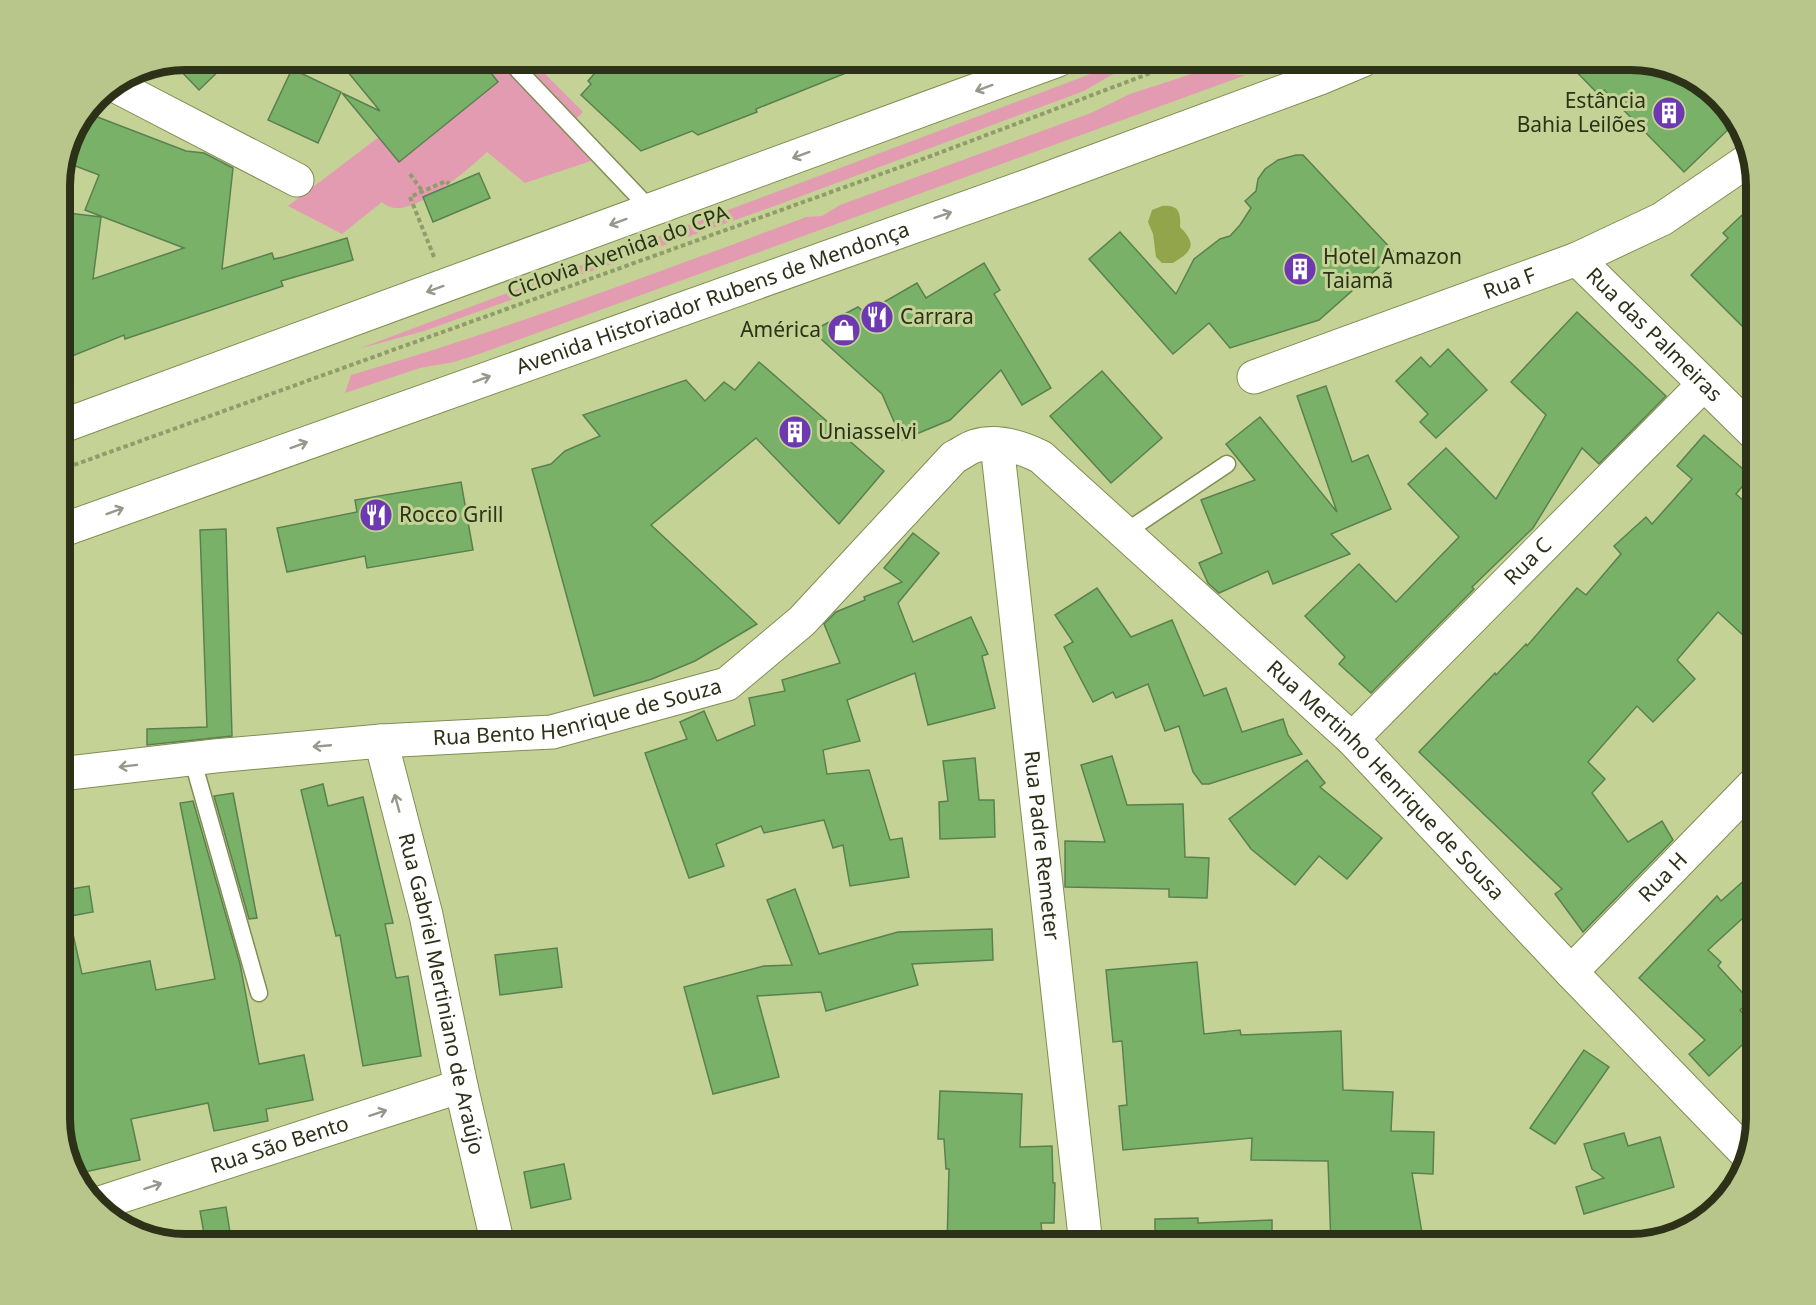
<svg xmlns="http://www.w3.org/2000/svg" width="1816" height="1305" font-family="'Noto Sans',sans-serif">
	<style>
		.green { fill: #e39bb2 }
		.water { fill: #93a54a }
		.building { fill: #78b167; stroke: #5b8050; stroke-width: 1.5 }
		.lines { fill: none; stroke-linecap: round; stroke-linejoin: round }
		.lane-casing { stroke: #818d52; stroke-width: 19 }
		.street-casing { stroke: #818d52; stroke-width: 35 }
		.primary-casing { stroke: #818d52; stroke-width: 35 }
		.path { stroke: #909c6a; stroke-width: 4; stroke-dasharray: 4.5 3; stroke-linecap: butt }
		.lane { stroke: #fff; stroke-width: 16 }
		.street { stroke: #fff; stroke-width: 33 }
		.primary { stroke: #fff; stroke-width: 33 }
		.oneway { stroke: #96988c }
		.labels { text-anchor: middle; stroke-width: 6; stroke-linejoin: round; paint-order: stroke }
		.poi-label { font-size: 21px; fill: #2c3118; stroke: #c4d395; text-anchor: start }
		.street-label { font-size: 21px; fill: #2c3118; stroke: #c4d395 }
		.rim { fill: none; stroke: #2c3118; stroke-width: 8 }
	</style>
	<rect width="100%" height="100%" fill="#c4d395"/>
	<g class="green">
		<path d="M480 60H507L518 70 534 63 583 112 564 131 591 161 525 183 487 152C469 169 415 216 390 207 387 206 384 204 382 202L342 234 288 206Z"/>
		<path d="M1128 60H1167C1156 65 1145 63 1133 66 1116 71 1100 82 1084 91L780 204 424 331 358 349Z"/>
		<path d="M1222 64 1237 75H1246L482 353 454 362 420 368 345 393 351 375C505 330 656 273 806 217L822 216 840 205 1091 113 1130 94Z"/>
	</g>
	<path class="water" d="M1162 206C1179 204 1181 213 1180 227 1197 244 1193 251 1173 263H1162L1156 257 1153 234 1148 222 1152 210Z"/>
	<g class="building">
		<path d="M187 60H230L199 90 173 63Z"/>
		<path d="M338 60H481L498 82 399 162 342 93 380 111Z"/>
		<path d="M606 60H875L876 61 756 109 757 112 698 135 692 131 641 151 581 95 591 84 588 81Z"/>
		<path d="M1565 60H1629L1706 86 1736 122 1684 172 1604 90 1599 95Z"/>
		<path d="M292 69 341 92 318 143 268 120Z"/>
		<path d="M87 113 186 151 204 153 233 168 222 269 272 253 274 259 283 257 347 238 353 260 281 281 283 286 125 339 124 335 60 361V212L101 217 93 279 184 248 85 210 99 175 65 162 73 130Z"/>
		<path d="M1296 155H1303L1395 253 1319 320 1230 348 1209 323 1173 354 1089 259 1120 232 1176 294 1194 259 1220 239 1230 236 1240 225 1251 208 1245 201 1256 191 1258 179 1265 169 1278 160Z"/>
		<path d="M479 173 490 198 433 222 423 197Z"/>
		<path d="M1756 202V340L1691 275 1728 238 1723 233Z"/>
		<path d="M984 263 1000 290 994 294 1051 388 1022 405 1001 370 950 420 902 440 882 394 812 331 858 307 865 313 917 283 926 298Z"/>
		<path d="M1577 312 1666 396 1599 464 1582 448 1533 528 1472 587 1474 589 1371 693 1339 664 1345 657 1305 616 1359 564 1396 602 1459 537 1408 484 1446 448 1496 499 1546 415 1511 382Z"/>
		<path d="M1448 349 1487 390 1436 438 1420 422 1428 414 1396 381 1421 357 1430 367Z"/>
		<path d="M759 362 884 471 839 524 756 438 651 525 757 624 695 661 652 679 594 696 532 469 551 464 565 451 600 436 583 415 686 380 705 401 724 382 735 390Z"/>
		<path d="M1102 371 1162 438 1111 483 1050 416Z"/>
		<path d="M1326 386 1352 462 1368 455 1391 509 1331 534 1350 554 1273 584 1268 571 1219 593 1208 583 1199 563 1222 553 1201 500 1255 480 1226 444 1260 417 1337 512 1297 396Z"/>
		<path d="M1704 435 1751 476 1736 494 1756 512V647L1718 612 1677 660 1695 679 1653 722 1637 706 1588 762 1605 779 1592 793 1628 842 1662 821 1673 840 1583 932 1555 894 1562 889 1419 752 1495 673 1496 675 1526 644 1527 646 1577 588 1586 595 1621 554 1614 546 1646 517 1652 524 1692 479 1677 466Z"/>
		<path d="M461 482 473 550 367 568 365 556 287 572 277 528 357 512 355 500Z"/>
		<path d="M226 529 232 736 147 745V729L207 727 200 530Z"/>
		<path d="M913 533 939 553 898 603 913 642 971 617 988 654 982 656 995 708 928 725 915 673 847 700 860 741 823 750 827 774 869 770 890 840 902 838 909 877 850 886 843 845 833 848 824 820 764 833 761 826 716 844 724 866 689 878 645 753 687 739 680 722 704 711 717 741 755 725 749 698 785 691 782 680 840 663 824 624 836 612 865 600 864 597 902 582 884 568Z"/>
		<path d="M1097 588 1131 637 1172 620 1204 696 1226 688 1242 732 1283 719 1288 735 1302 754 1209 784H1202L1193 772 1179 726 1165 731 1148 684 1116 698 1113 692 1093 702 1064 647 1073 642 1055 615Z"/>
		<path d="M1112 756 1127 805 1183 804 1185 857 1209 858 1207 898 1169 897V889L1065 887V841L1105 842 1081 765Z"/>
		<path d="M975 758 979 800H994L995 837 940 839 939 802 948 801 943 761Z"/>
		<path d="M1307 760 1325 783 1320 787 1382 838 1347 879 1319 856 1295 885 1251 849 1229 819Z"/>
		<path d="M323 784 328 806 363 797 393 923 385 924 396 978 408 976 421 1056 363 1066 340 935 336 936 301 790Z"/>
		<path d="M233 793 257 918 249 919 214 796Z"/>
		<path d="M193 801 240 964 259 1064 304 1055 313 1100 266 1109 268 1121 214 1131 208 1103 131 1119 140 1160 75 1174 60 1126V922L70 921 82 974 150 961 156 990 215 979 180 803Z"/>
		<path d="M1756 870V931L1743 918 1708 950 1721 962 1718 966 1750 1001 1740 1010 1756 1027V1032L1709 1076 1689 1054 1705 1040 1639 978 1717 896 1721 901Z"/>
		<path d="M89 886 93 912 60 918V891Z"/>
		<path d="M795 889 819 954 898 932 992 929 993 960 912 964 918 985 826 1011 821 992 757 996 779 1077 713 1094 684 987 764 966 792 965 767 900Z"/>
		<path d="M557 948 562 987 500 995 495 955Z"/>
		<path d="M1197 962 1204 1034 1240 1030 1241 1035 1341 1031 1343 1090 1393 1092 1391 1131 1434 1132 1433 1174 1412 1173 1424 1245H1331L1328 1161 1251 1160 1252 1138 1123 1150 1119 1106 1127 1105 1122 1041 1113 1042 1106 970Z"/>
		<path d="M1584 1050 1609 1067 1555 1144 1530 1128Z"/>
		<path d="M940 1091 1022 1094 1020 1147 1052 1146 1053 1183H1055L1054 1223H1041L1043 1245H947L949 1169H946L944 1139H938Z"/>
		<path d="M1624 1133 1628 1146 1660 1137 1674 1187 1584 1214 1576 1187 1604 1178 1592 1169 1584 1144Z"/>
		<path d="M564 1164 571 1199 531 1208 524 1172Z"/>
		<path d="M226 1207 232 1245H206L200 1211Z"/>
		<path d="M1198 1218V1223L1272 1220V1245H1155V1219Z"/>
	</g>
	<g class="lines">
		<defs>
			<g id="lane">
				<path d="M517 60 518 70 651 210"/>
				<path d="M1124 533 1227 464"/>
				<path d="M192 758 259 993"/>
			</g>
			<g id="street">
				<path d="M114 85 297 180"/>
				<path id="s1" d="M1577 259 1756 435"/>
				<path id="s2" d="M1254 377 1577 259 1662 219 1750 159"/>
				<path id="s3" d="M997 444 1086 1245"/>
				<path id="s4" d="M1352 739 1704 384"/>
				<path id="s5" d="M381 741 426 915 461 1086 498 1245"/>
				<path id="s6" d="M60 774 215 756 381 741 552 732 727 684 802 621 954 457C961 454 968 448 975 446 998 439 1021 447 1041 457L1352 739 1571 972 1745 1152"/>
				<path id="s7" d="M1571 972 1756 782"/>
				<path id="s8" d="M97 1204 461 1086"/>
			</g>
			<g id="primary">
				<path d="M60 427 1058 60"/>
				<path id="s9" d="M60 531 1030 185 1320 78 1363 60"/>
			</g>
		</defs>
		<use href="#lane" class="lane-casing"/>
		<use href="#street" class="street-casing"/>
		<use href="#primary" class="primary-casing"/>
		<g class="path">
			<path d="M410 174 423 192"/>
			<path d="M434 257 410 197 446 181 449 184"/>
			<path d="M60 470 931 156 1185 60"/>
		</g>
		<use href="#lane" class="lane"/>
		<use href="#street" class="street"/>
		<use href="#primary" class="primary"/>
	</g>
	<defs><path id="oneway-shaft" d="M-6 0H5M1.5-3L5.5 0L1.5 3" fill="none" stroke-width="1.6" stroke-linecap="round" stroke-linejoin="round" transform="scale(1.5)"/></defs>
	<g class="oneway">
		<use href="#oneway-shaft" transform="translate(984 88) rotate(160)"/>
		<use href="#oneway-shaft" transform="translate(801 155) rotate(160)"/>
		<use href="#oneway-shaft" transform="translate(943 215) rotate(-19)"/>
		<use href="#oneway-shaft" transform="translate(618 222) rotate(160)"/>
		<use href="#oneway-shaft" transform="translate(435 289) rotate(160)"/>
		<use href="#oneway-shaft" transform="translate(482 379) rotate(-20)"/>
		<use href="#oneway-shaft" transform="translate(299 445) rotate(-20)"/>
		<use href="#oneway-shaft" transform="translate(115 511) rotate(-20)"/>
		<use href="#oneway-shaft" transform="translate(322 746) rotate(175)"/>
		<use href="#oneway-shaft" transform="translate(128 766) rotate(173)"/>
		<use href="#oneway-shaft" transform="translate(397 803) rotate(-105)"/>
		<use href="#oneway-shaft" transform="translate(378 1113) rotate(-18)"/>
		<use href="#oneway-shaft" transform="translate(153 1186) rotate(-18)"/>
	</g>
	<defs>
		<symbol id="building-disc" viewBox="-11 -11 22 22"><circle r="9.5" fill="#6c39b0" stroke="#c4d395"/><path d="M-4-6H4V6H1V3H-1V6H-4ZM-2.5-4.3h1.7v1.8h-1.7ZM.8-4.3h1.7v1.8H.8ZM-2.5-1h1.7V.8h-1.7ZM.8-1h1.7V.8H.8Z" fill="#fff"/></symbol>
		<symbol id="restaurant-disc" viewBox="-11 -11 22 22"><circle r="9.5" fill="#6c39b0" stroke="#c4d395"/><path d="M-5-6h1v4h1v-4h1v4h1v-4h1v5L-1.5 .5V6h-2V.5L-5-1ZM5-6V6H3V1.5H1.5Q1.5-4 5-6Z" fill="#fff"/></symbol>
		<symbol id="shop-disc" viewBox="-11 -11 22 22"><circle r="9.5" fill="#6c39b0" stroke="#c4d395"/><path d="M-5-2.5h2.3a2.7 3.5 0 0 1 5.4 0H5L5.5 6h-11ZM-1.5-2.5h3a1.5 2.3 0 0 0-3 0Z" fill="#fff"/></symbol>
	</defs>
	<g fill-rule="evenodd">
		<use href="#building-disc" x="1650" y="94" width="38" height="38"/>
		<use href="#building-disc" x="1281" y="250" width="38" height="38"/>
		<use href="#restaurant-disc" x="858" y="298" width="38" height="38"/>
		<use href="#shop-disc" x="825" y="311" width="38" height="38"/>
		<use href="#building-disc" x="776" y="413" width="38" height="38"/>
		<use href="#restaurant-disc" x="357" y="496" width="38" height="38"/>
	</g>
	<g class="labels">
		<g class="poi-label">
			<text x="1646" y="108" text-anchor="end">Estância<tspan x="1646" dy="24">Bahia Leilões</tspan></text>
			<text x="1323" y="264">Hotel Amazon<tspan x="1323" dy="24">Taiamã</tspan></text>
			<text x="900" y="324">Carrara</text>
			<text x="821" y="337" text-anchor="end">América</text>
			<text x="818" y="439">Uniasselvi</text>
			<text x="399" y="522">Rocco Grill</text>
		</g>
		<g class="street-label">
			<text transform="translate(618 252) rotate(-20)" y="7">Ciclovia Avenida do CPA</text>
			<text dy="7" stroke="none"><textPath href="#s2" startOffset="272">Rua F</textPath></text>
			<text dy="7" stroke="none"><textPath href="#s9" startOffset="693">Avenida Historiador Rubens de Mendonça</textPath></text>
			<text dy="7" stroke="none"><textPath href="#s1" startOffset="108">Rua das Palmeiras</textPath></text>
			<text dy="7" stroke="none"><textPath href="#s4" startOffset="250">Rua C</textPath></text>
			<text dy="7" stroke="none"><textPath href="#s6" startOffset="522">Rua Bento Henrique de Souza</textPath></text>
			<text dy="7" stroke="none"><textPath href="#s6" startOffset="1562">Rua Mertinho Henrique de Sousa</textPath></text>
			<text dy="7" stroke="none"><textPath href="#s3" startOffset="404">Rua Padre Remeter</textPath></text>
			<text dy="7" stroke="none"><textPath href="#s7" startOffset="132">Rua H</textPath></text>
			<text dy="7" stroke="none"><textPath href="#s5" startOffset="260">Rua Gabriel Mertiniano de Araújo</textPath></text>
			<text dy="7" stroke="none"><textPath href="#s8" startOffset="192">Rua São Bento</textPath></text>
		</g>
	</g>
	<path d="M0 0H1816V1305H0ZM186 70H1630A116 116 0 0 1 1746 186V1118A116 116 0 0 1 1630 1234H186A116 116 0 0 1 70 1118V186A116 116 0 0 1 186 70Z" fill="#b8c68b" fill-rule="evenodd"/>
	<path class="rim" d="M186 70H1630A116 116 0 0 1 1746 186V1118A116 116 0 0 1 1630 1234H186A116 116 0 0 1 70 1118V186A116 116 0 0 1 186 70Z"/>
</svg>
